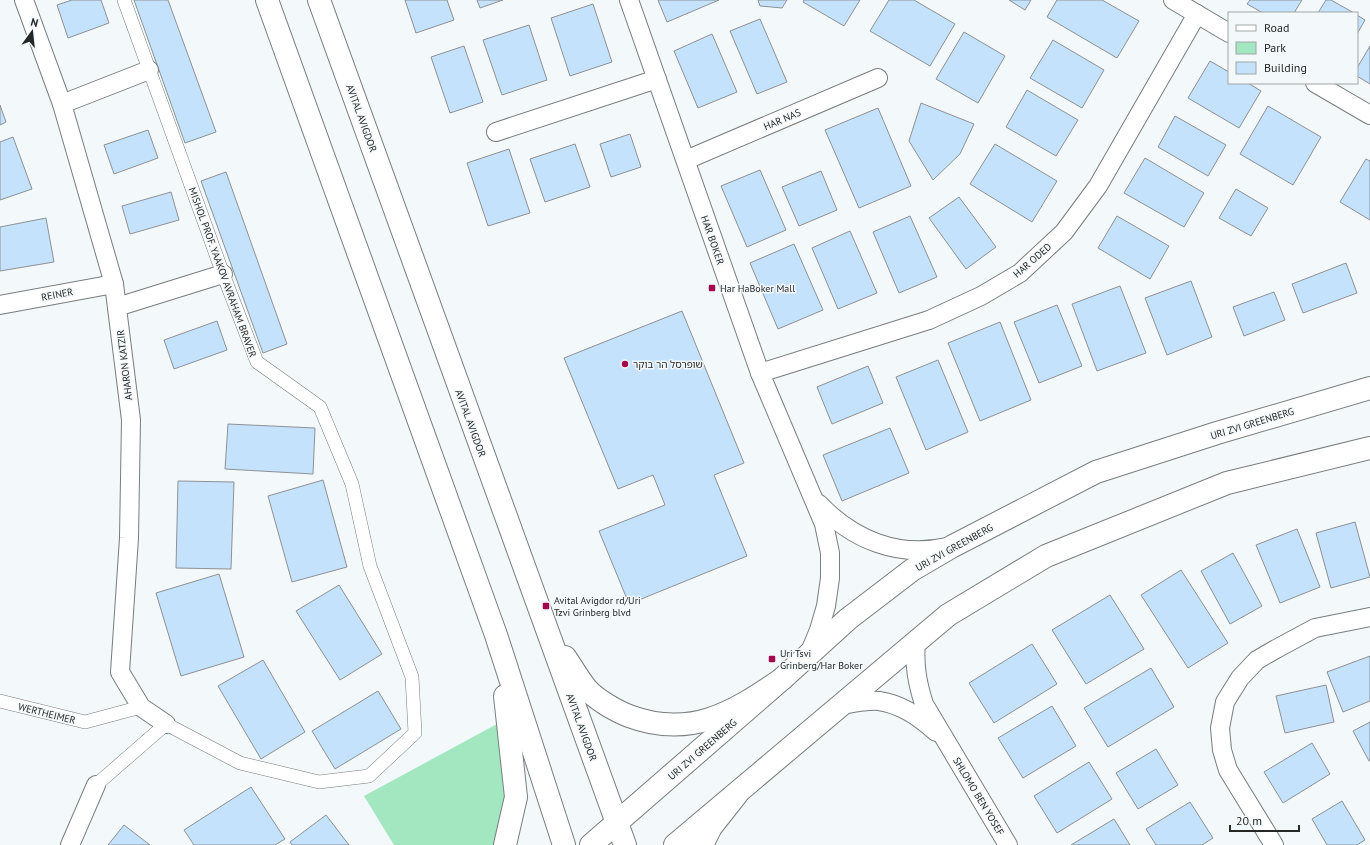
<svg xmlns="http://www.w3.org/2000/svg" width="1370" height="845" font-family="'PT Sans','Noto Sans Hebrew',sans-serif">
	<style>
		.green { fill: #a2e7c0 }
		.building { fill: #c5e2fd; stroke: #8d9194 }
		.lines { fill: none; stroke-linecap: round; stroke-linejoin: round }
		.pedestrian-casing { stroke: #787d7f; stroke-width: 14 }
		.minor-casing { stroke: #787d7f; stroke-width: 20 }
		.secondary-casing { stroke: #787d7f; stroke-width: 24 }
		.primary-casing { stroke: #787d7f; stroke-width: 24 }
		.pedestrian { stroke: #fff; stroke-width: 13 }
		.minor { stroke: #fff; stroke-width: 18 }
		.secondary { stroke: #fff; stroke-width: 22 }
		.primary { stroke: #fff; stroke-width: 22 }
		.poi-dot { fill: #a10a4d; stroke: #f3f8fa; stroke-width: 1.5 }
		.labels { text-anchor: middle; stroke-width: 3; stroke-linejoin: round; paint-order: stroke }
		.street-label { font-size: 10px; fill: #262828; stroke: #f3f8fa }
		.poi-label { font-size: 10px; fill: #262828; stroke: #f3f8fa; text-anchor: start }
	</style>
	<rect width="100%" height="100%" fill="#f3f8fa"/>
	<path class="green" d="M508 718 505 845H394L364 796Z"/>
	<g class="building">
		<path d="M72 0H101L109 23 68 38 57 5Z"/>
		<path d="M134 0H168L216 132 185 143Z"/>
		<path d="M405 0H447L454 20 416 33Z"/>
		<path d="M477 0H503L480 8Z"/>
		<path d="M658 0H719L667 22Z"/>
		<path d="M758 0H787L782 8 760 6Z"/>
		<path d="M804 0H860L844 26 803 2Z"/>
		<path d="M889 0H914L955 24 930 66 870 31Z"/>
		<path d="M1009 0H1031L1025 10Z"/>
		<path d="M1057 0H1102L1139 21 1117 58 1047 17Z"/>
		<path d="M1250 0H1302L1294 13H1263L1247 4Z"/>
		<path d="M1326 0H1331L1354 13H1318Z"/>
		<path d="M593 4 612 62 570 76 551 18Z"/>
		<path d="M1357 15 1365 20 1357 34Z"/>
		<path d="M760 19 787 82 757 94 730 31Z"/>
		<path d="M529 25 547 80 502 95 483 40Z"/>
		<path d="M964 32 1005 56 978 103 936 79Z"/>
		<path d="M712 34 737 92 698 108 674 51Z"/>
		<path d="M1053 40 1104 70 1082 108 1030 78Z"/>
		<path d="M464 46 483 102 450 113 431 57Z"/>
		<path d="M1370 46V84L1357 76V68Z"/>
		<path d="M1210 61 1229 72V83H1248L1261 91 1239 128 1188 98Z"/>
		<path d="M1027 90 1078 120 1056 156 1006 127Z"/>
		<path d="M921 103 974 124 960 154 933 180 909 141Z"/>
		<path d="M0 105 6 122 0 125Z"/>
		<path d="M1268 106 1321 137 1293 185 1240 154Z"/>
		<path d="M878 108 911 186 859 208 825 130Z"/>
		<path d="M1175 116 1226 145 1208 176 1158 147Z"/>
		<path d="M148 130 158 158 114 174 104 145Z"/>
		<path d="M630 134 641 167 611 177 600 144Z"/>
		<path d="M13 137 32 189 0 200V142Z"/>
		<path d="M575 144 590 187 545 202 530 159Z"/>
		<path d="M995 144 1057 181 1032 222 970 184Z"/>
		<path d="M509 149 530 213 488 226 467 163Z"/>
		<path d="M1145 158 1204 193 1184 227 1124 193Z"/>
		<path d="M1366 159 1370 161V220L1340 202Z"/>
		<path d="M760 170 786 230 747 247 721 186Z"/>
		<path d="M821 171 837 210 799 226 782 187Z"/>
		<path d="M226 172 287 344 263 353 201 181Z"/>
		<path d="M1236 189 1268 208 1251 236 1219 218Z"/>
		<path d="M171 192 179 220 130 234 122 206Z"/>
		<path d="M959 197 996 247 966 269 929 218Z"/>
		<path d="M910 216 937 277 899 293 873 232Z"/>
		<path d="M1117 216 1169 246 1150 279 1098 248Z"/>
		<path d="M46 218 54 262 0 271V227Z"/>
		<path d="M850 231 877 293 838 309 812 248Z"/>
		<path d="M794 244 823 310 778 329 750 263Z"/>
		<path d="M1346 263 1357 293 1303 313 1292 284Z"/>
		<path d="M1191 281 1212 337 1167 355 1145 298Z"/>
		<path d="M1120 286 1146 353 1097 371 1072 304Z"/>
		<path d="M1274 292 1285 320 1244 336 1233 307Z"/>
		<path d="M1057 305 1082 366 1039 383 1014 322Z"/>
		<path d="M682 311 744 463 714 475 747 556 629 604 599 531 665 505 653 475 618 489 564 358Z"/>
		<path d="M217 321 227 350 174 369 164 340Z"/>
		<path d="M1000 322 1031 400 980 421 948 343Z"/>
		<path d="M938 360 968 432 926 450 896 377Z"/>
		<path d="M868 366 883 403 832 424 817 387Z"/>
		<path d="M228 424 315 428 313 474 225 469Z"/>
		<path d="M890 428 909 473 842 501 823 455Z"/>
		<path d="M323 480 347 567 292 582 268 496Z"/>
		<path d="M178 481 234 482 231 569 176 568Z"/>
		<path d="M1355 522 1370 577 1331 588 1316 533Z"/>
		<path d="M1297 529 1320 587 1280 603 1256 545Z"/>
		<path d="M1233 553 1262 606 1230 624 1201 571Z"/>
		<path d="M1181 570 1228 643 1188 668 1141 595Z"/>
		<path d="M219 574 244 657 181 676 156 593Z"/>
		<path d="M339 585 382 654 340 680 296 611Z"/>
		<path d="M1110 595 1144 649 1086 684 1052 630Z"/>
		<path d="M1032 644 1057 684 994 723 969 683Z"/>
		<path d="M1370 656V701L1343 712 1327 672Z"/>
		<path d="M263 660 305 732 261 759 218 686Z"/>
		<path d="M1151 668 1174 707 1108 747 1084 708Z"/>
		<path d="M1326 685 1334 722 1285 733 1276 696Z"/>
		<path d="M378 691 401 729 335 769 312 731Z"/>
		<path d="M1052 706 1076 746 1023 778 998 738Z"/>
		<path d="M1370 722V761H1369L1353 731Z"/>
		<path d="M1312 743 1330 774 1283 803 1264 772Z"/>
		<path d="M1156 749 1178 785 1138 809 1116 773Z"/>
		<path d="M1089 762 1112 799 1057 833 1034 796Z"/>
		<path d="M251 787 285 839 275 845H194L184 830Z"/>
		<path d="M1342 801 1365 840 1357 845H1327L1312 819Z"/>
		<path d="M1190 802 1213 838 1202 845H1156L1146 829Z"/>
		<path d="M326 815 349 845H292L290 842Z"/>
		<path d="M1114 819 1130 845H1071Z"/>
		<path d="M124 825 150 845H108Z"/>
	</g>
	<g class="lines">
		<defs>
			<g id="pedestrian">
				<path d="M0 701 85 722 141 707"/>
				<path d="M96 785 166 724 240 763 319 782 369 776 415 733 412 677 370 566 352 484 320 407 257 362 223 274 124 0"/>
			</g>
			<g id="minor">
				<path d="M24 0 62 104 114 284 131 420 129 538 120 672 141 707 166 724"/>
				<path d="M629 0 760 373 824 524 830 553V578L826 606 819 630 809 654"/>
				<path d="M1173 0 1229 33"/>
				<path d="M1315 83 1370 115"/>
				<path d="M62 104 149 70"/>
				<path d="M496 132 657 79"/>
				<path d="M686 160 878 78"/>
				<path d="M0 305 114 284"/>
				<path d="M117 307 223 274"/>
				<path d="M760 373 929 320 981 296 1020 273 1064 232 1098 186 1197 14"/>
				<path d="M819 504C853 540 898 558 947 547"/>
				<path d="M916 641C914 665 917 682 924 704L1008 845"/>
				<path d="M841 705C853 703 867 700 879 701 900 704 921 718 936 732"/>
				<path d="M70 845 96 785"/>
				<path d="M1274 845 1228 770 1222 750 1220 728 1225 702 1240 678 1257 660 1276 649 1315 628 1370 617"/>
			</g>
			<g id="secondary">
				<path d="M591 845 782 679 848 619 912 570 953 546 1096 472 1217 433 1370 388"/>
				<path d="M675 845 948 615 1046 556 1227 483 1370 448"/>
			</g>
			<g id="primary">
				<path d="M267 0 496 635 564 845"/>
				<path d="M319 0 625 845"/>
				<path d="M565 657C572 667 578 678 586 688 595 699 616 711 629 716 690 739 733 713 782 679"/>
				<path d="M505 696 516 797 505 845"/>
				<path d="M702 845 711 827 737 794"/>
			</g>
		</defs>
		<use href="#pedestrian" class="pedestrian-casing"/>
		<use href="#minor" class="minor-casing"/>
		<use href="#secondary" class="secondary-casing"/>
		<use href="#primary" class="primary-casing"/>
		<use href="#pedestrian" class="pedestrian"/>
		<use href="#minor" class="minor"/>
		<use href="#secondary" class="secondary"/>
		<use href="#primary" class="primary"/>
	</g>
	<g class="poi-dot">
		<rect x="708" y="284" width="8" height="8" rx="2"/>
		<circle cx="625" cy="364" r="4"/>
		<rect x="542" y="602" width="8" height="8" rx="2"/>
		<rect x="768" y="655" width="8" height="8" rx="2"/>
	</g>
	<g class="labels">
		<g class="street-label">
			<text transform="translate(362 118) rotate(70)" y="4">AVITAL AVIGDOR</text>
			<text transform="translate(782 119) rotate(-23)" y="4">HAR NAS</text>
			<text transform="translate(713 240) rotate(71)" y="4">HAR BOKER</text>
			<text transform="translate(1032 260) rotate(-41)" y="4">HAR ODED</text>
			<text transform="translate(223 272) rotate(70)" y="4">MISHOL PROF. YAAKOV AVRAHAM BRAVER</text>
			<text transform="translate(57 294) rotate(-11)" y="4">REINER</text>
			<text transform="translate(124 365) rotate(-97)" y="4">AHARON KATZIR</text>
			<text transform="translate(471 423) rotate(70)" y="4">AVITAL AVIGDOR</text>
			<text transform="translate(1252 423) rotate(-17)" y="4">URI ZVI GREENBERG</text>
			<text transform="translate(954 547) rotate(-29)" y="4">URI ZVI GREENBERG</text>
			<text transform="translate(47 713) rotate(14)" y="4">WERTHEIMER</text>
			<text transform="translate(582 727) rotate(70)" y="4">AVITAL AVIGDOR</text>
			<text transform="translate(702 749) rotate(-41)" y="4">URI ZVI GREENBERG</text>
			<text transform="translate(979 796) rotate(59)" y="4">SHLOMO BEN YOSEF</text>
		</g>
		<g class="poi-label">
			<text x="720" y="292">Har HaBoker Mall</text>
			<text x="633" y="368">שופרסל הר בוקר</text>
			<text x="554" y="604">Avital Avigdor rd/Uri<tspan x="554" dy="12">Tzvi Grinberg blvd</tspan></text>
			<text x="780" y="657">Uri Tsvi<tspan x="780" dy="12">Grinberg/Har Boker</tspan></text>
		</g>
	</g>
	<rect x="1228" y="12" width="130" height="72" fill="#f3f8fa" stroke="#a1a5a6"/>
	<rect x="1236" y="25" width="20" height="6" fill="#ffffff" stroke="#a1a5a6"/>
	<text x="1264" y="32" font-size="12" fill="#262828">Road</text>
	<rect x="1236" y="42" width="20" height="12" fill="#a2e7c0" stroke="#a1a5a6"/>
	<text x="1264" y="52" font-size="12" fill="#262828">Park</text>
	<rect x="1236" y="62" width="20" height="12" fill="#c5e2fd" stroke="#a1a5a6"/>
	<text x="1264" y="72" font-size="12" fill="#262828">Building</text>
	<g transform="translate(32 32) rotate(15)" stroke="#f3f8fa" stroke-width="3" paint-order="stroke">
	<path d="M0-3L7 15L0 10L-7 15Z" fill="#262828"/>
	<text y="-6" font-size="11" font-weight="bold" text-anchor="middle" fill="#262828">N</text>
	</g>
	<path d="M1230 825v6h69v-6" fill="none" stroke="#262828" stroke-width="2"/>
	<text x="1236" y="825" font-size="12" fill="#262828" stroke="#f3f8fa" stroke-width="3" paint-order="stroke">20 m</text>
</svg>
